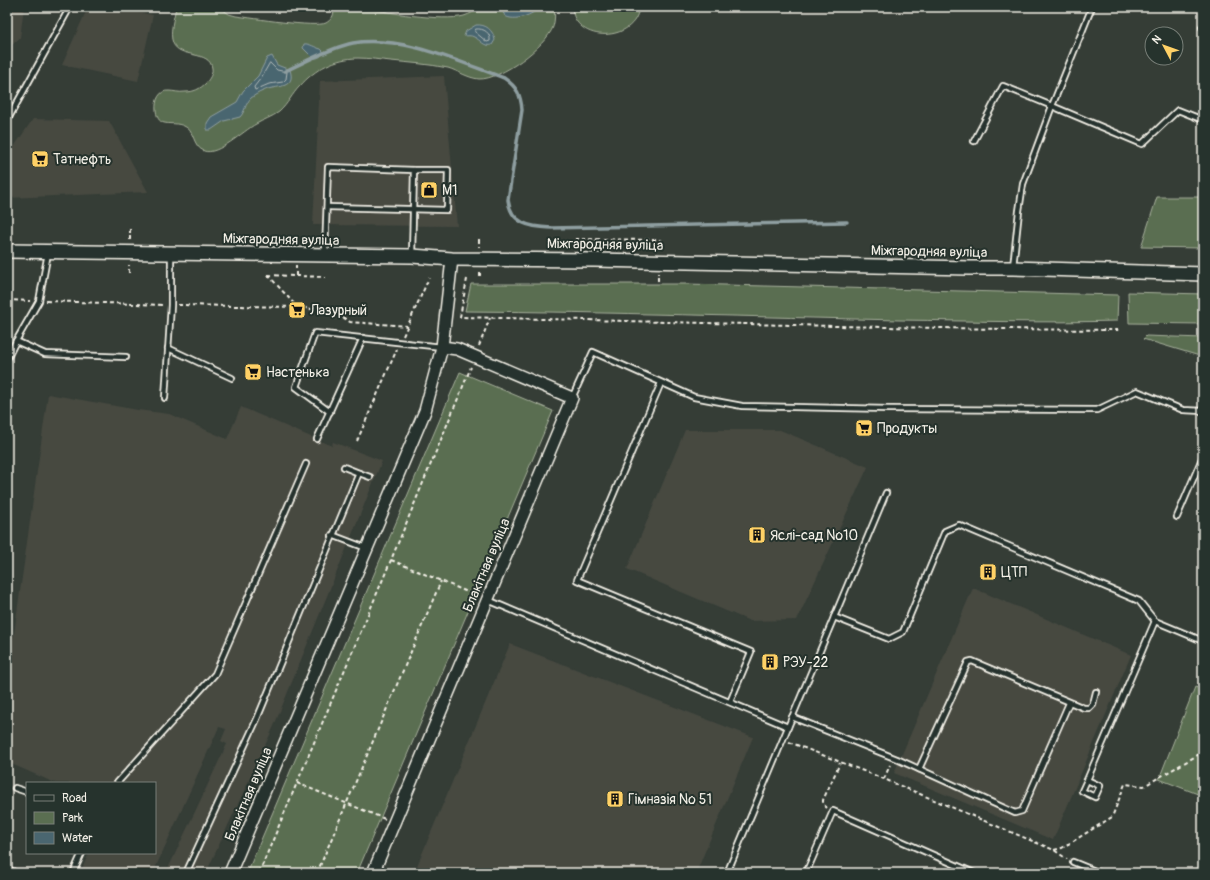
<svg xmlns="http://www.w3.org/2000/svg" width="1210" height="880" font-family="Pangolin,sans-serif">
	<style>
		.built { fill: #474941 }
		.green { fill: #5a6e51; stroke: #a7b09c }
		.water { fill: #4a6670; stroke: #8e9ea0 }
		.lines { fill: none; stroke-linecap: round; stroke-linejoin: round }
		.shore { stroke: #b0b9b8; stroke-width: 1 }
		.stream { stroke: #8e9ea0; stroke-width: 3.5 }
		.service-casing { stroke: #f4f1e8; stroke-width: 8 }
		.minor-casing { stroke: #f4f1e8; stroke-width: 12 }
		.tertiary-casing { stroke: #f4f1e8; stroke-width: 14 }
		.secondary-casing { stroke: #f4f1e8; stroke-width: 16 }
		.path { stroke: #f4f1e8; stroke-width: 2; stroke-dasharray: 4 3; stroke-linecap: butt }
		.service { stroke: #26332d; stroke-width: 4.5 }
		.minor { stroke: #26332d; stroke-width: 9 }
		.tertiary { stroke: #26332d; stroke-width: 11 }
		.secondary { stroke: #26332d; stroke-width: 13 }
		.labels { text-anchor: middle; stroke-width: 4; stroke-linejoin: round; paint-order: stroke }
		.poi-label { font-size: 14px; fill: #f4f1e8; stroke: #26332d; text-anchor: start }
		.street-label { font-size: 14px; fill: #f4f1e8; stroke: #26332d }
	</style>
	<rect width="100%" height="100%" fill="#353d36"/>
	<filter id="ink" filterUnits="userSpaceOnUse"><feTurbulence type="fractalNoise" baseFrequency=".025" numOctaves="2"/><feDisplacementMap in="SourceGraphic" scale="8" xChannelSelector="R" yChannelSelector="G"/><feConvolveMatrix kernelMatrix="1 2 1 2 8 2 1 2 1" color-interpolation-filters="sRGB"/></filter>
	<g filter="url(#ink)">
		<g class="built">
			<path d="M7 7H24L20 38 7 49Z"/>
			<path d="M88 7H111L153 15 138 81 62 65Z"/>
			<path d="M444 76 457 226 313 225 320 81Z"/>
			<path d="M33 119 109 121 148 192 7 198V157Z"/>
			<path d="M48 394 138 410 169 414 227 439 241 407 332 446 333 442 382 461 274 726 206 873H166L227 744 221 741 226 729 219 727 153 873H80L89 853H155V783H55L7 762V652L14 634Z"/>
			<path d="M685 430H780L868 467 797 620 750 621 627 569Z"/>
			<path d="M973 588 1131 655 1053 840 894 773Z"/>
			<path d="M510 644 753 737 696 873H414Z"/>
		</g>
		<g class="green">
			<path d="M176 7H219L229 14 236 16C252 18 315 28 326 23 331 20 334 16 334 10L330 7C340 7 351 6 361 7 384 12 443 22 464 16 470 14 476 11 480 7H554C555 14 555 20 553 27 546 46 501 80 479 79 468 78 458 71 448 68 429 64 410 63 391 61 380 60 369 58 358 58 335 58 315 69 300 86 292 94 288 104 279 112 272 117 263 120 256 124 243 131 218 156 204 151 192 146 195 130 184 126 171 120 158 130 156 110 155 101 159 90 169 91 174 91 179 93 185 92 194 92 200 89 206 83 209 79 213 74 212 68 210 50 179 59 173 43 169 33 174 18 176 7Z"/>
			<path d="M572 7H639C636 43 574 44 572 7Z"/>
			<path d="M1157 197H1203V248L1141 247Z"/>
			<path d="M471 284H686L1118 295 1117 321C1045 323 973 321 900 320 755 317 610 312 465 311Z"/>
			<path d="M1128 292 1203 294V324L1129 323Z"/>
			<path d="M1146 336 1203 338V357L1143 339Z"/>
			<path d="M460 372 553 411 357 873H247Z"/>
			<path d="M1195 687 1203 690V796L1159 779Z"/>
		</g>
		<g class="water">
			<path d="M502 7H539C534 15 514 22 505 16L502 10Z"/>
			<path d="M476 25C486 24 493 30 495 40L492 45C483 47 481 40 474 37 471 35 467 36 464 36L466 31Z"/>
			<path d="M304 44C309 43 316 48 321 49L323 51C323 56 318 59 313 58L303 48Z"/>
			<path d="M272 56 277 65 290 70C296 88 278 86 268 89 262 91 256 94 251 98 245 104 245 112 240 117L224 121 211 130H207V123L211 117 237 102 243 91 258 76 267 58Z"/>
		</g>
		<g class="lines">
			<g class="shore">
				<path d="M476 29C484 28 491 33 490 41L487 42 475 32Z"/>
				<path d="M270 63 277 70 287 72 286 79 283 82 269 84 255 90 254 87 261 78Z"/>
			</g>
			<path class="stream" d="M285 71C305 62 332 47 353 43 402 35 459 62 504 78 517 87 521 95 522 110L508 200C511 224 530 227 551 228L847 222"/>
			<defs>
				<g id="service">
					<path d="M1092 7 1052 106 1142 144 1178 110 1203 120"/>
					<path d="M1202 27H1203"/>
					<path d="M7 121 70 7"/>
					<path d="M974 141 1003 86 1052 106 1023 184 1019 211 1013 267"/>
					<path d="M327 207 447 210 448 170H414"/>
					<path d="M325 254 328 167 414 170 412 255"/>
					<path d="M16 341 45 354 126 357"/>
					<path d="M168 348 232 378"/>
					<path d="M7 359 16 341 39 301 48 253"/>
					<path d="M661 383 577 580 751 652 730 702"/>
					<path d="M165 398 171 305V254"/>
					<path d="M572 398 593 352 694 397 742 406 889 409 1097 410 1137 391 1183 410 1203 411"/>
					<path d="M330 412 296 387 315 333 442 347"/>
					<path d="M317 439 363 338"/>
					<path d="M359 473 370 477"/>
					<path d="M1177 517 1203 456"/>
					<path d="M332 535 366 548"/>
					<path d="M488 600 788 727"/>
					<path d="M834 617 889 639 903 632 945 531 959 525 1139 601 1155 621"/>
					<path d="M792 717 897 759 1015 813 1022 811 1069 703"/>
					<path d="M919 769 968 662 972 661 1084 708H1089L1093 704 1096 692"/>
					<path d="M1087 780 1100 786 1095 797 1082 791 1087 780 1155 621 1203 641"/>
					<path d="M117 783 215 674 306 464"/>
					<path d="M15 788 27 792"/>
					<path d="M1073 862 1100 873"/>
					<path d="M73 873 82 853"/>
					<path d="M186 873 257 719 359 473 344 467"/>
					<path d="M727 873 886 493"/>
					<path d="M806 873 833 811 974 873"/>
				</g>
				<path id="minor" d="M7 871 12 873"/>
				<g id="tertiary">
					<path d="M230 873 425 411 442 347 452 259"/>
					<path d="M373 873 572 398 457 349 442 347"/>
				</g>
				<path id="secondary" d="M7 251 412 256 452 259 595 260 969 268H1013L1203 274"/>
			</defs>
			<use href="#service" class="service-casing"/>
			<use href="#minor" class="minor-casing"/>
			<use href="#tertiary" class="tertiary-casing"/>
			<use href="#secondary" class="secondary-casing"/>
			<g class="path">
				<path d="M479 239V247"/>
				<path d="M575 239 660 240V249"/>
				<path d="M130 240V229"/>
				<path d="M596 248V240"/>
				<path d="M480 272V279"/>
				<path d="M129 273V265"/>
				<path d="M268 275 297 307 335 312 350 322 407 326"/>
				<path d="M268 275 325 277"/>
				<path d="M296 276V265"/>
				<path d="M467 279 460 317C681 322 901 329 1122 330"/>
				<path d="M658 281V273"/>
				<path d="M7 300 30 301"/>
				<path d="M46 301 164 305"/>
				<path d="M178 305 297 307"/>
				<path d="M403 336 429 278"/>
				<path d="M479 346 490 318"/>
				<path d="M357 441 397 349"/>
				<path d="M391 560 477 596"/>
				<path d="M789 742 884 779 1054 850 1067 859"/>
				<path d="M884 779 890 765"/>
				<path d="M297 783 385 819"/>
				<path d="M827 808 823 804V800L840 763"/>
				<path d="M1054 850 1062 848 1112 817 1125 784 1144 786 1203 752"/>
				<path d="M259 873 391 560 471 367"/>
				<path d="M317 873 441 581"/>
			</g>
			<use href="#service" class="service"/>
			<use href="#minor" class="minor"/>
			<use href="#tertiary" class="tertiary"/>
			<use href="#secondary" class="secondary"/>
		</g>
	</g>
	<defs>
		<symbol id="supermarket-square" viewBox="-11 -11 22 22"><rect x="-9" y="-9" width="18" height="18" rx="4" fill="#ffd166" stroke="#26332d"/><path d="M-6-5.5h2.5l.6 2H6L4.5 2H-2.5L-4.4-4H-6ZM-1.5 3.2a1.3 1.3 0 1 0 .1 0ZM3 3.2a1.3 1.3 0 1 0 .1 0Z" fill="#111"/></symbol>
		<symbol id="shop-square" viewBox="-11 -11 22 22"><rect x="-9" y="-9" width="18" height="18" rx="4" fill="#ffd166" stroke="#26332d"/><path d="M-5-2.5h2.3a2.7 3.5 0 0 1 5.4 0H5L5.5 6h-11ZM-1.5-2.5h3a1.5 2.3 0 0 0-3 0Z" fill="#111"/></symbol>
		<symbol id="building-square" viewBox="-11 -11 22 22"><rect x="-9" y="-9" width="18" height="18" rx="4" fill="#ffd166" stroke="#26332d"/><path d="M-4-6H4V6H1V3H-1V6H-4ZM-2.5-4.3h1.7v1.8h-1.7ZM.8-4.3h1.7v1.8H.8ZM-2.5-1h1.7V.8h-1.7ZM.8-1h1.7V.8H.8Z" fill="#111"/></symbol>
	</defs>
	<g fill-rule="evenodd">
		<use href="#supermarket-square" x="30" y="149" width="20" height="20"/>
		<use href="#shop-square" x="419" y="180" width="20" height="20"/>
		<use href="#supermarket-square" x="287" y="300" width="20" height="20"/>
		<use href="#supermarket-square" x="243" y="362" width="20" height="20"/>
		<use href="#supermarket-square" x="854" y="418" width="20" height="20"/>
		<use href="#building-square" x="747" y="525" width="20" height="20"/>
		<use href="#building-square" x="978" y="562" width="20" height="20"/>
		<use href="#building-square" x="760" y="652" width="20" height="20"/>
		<use href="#building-square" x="605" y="789" width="20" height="20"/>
	</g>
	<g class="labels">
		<g class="poi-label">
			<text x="53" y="164">Татнефть</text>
			<text x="442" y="195">М1</text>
			<text x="310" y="315">Лазурный</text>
			<text x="266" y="377">Настенька</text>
			<text x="877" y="433">Продукты</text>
			<text x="770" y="540">Яслі-сад №10</text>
			<text x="1001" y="577">ЦТП</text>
			<text x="783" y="667">РЭУ-22</text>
			<text x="628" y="804">Гімназія № 51</text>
		</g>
		<g class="street-label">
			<text transform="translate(281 239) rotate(1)" y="5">Міжгародняя вуліца</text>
			<text transform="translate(605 244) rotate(1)" y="5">Міжгародняя вуліца</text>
			<text transform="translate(929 251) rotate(1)" y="5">Міжгародняя вуліца</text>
			<text transform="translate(486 565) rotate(-67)" y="5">Блакітная вуліца</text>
			<text transform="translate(248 794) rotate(-67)" y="5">Блакітная вуліца</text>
		</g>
	</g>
	<rect width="1210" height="880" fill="none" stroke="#26332d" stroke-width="24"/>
	<rect x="12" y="12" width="1186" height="856" fill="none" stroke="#f4f1e8" stroke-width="1.5" filter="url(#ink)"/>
	<rect x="26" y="782" width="130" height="72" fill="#26332d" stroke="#787f78"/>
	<rect x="34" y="795" width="20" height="6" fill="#26332d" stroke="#787f78"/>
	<text x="62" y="802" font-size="12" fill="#f4f1e8">Road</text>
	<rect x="34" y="812" width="20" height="12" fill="#5a6e51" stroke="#787f78"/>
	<text x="62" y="822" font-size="12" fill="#f4f1e8">Park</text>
	<rect x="34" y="832" width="20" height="12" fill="#4a6670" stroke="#787f78"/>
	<text x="62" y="842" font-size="12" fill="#f4f1e8">Water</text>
	<g transform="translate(1164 46) rotate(311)"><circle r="19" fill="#26332d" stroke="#787f78"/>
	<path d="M0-3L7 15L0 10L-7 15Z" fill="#ffd166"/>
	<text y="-6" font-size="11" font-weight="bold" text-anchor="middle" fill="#f4f1e8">N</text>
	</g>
</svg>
